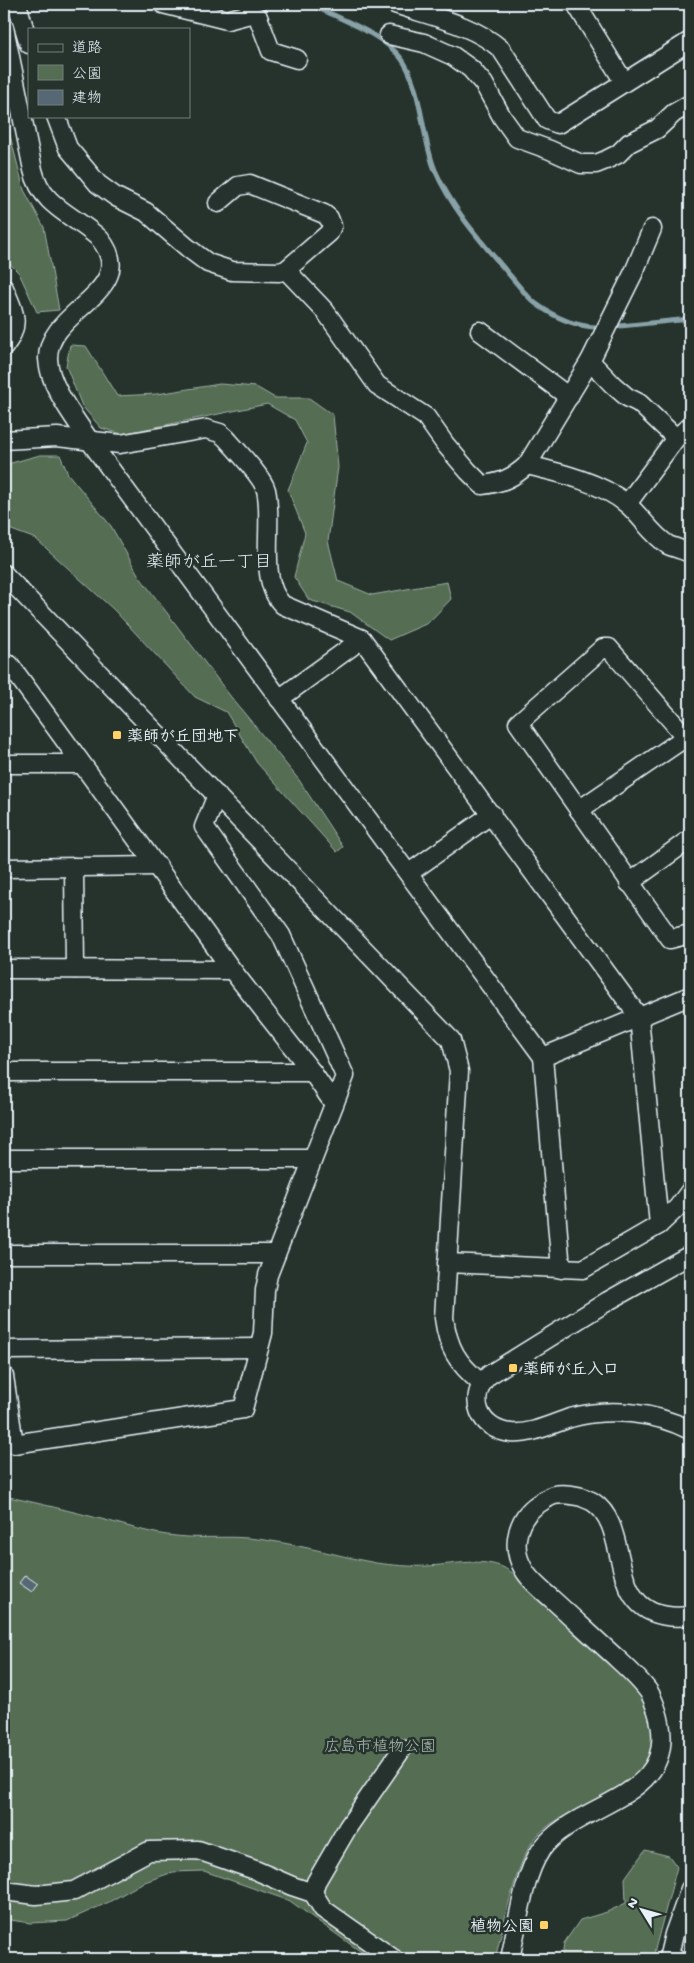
<svg xmlns="http://www.w3.org/2000/svg" width="694" height="1963" font-family="'Gochi Hand','Klee One',sans-serif">
	<style>
		.green { fill: #556d52; stroke: #9eafa5 }
		.lines { fill: none; stroke-linecap: round; stroke-linejoin: round }
		.stream { stroke: #89a2a7; stroke-width: 5 }
		.building { fill: #566874; stroke: #e8f1f8 }
		.minor-casing { stroke: #e8f1f8; stroke-width: 21 }
		.minor { stroke: #26332d; stroke-width: 18 }
		.poi-dot { fill: #ffd166; stroke: #26332d; stroke-width: 2 }
		.labels { text-anchor: middle; stroke-width: 5; stroke-linejoin: round; paint-order: stroke }
		.poi-label { font-size: 16px; font-weight: bold; fill: #e8f1f8; stroke: #26332d; text-anchor: start }
		.park-label { font-size: 16px; fill: #adbcb6; stroke: #26332d }
		.neighbourhood-label { font-size: 18px; fill: #e8f1f8; stroke: #26332d }
	</style>
	<rect width="100%" height="100%" fill="#26332d"/>
	<filter id="ink" filterUnits="userSpaceOnUse"><feTurbulence type="fractalNoise" baseFrequency=".02" numOctaves="2"/><feDisplacementMap in="SourceGraphic" scale="10" xChannelSelector="R" yChannelSelector="G"/><feConvolveMatrix kernelMatrix="1 2 1 2 8 2 1 2 1" color-interpolation-filters="sRGB"/></filter>
	<g filter="url(#ink)">
		<g class="green">
			<path d="M4 112 24 190 44 227 59 310 37 312 19 273 4 258Z"/>
			<path d="M70 345 86 346 117 396 157 394 220 384 256 387 275 398H309L333 415 338 467 328 541 338 581 372 595 447 582 451 599 428 623 389 640 350 612 309 600 294 577 305 533 288 490 307 443 295 420 267 404 122 434 101 428 82 406 66 366Z"/>
			<path d="M40 455H60L68 474 111 526 139 576 231 697 299 780 343 847 337 852 257 763 226 712 195 697 114 610 36 539 6 528 4 529V465Z"/>
			<path d="M4 1496C38 1503 71 1511 105 1520 128 1526 152 1534 176 1536 200 1539 224 1536 248 1538 292 1542 333 1555 376 1563 392 1565 411 1567 427 1566 451 1565 476 1558 500 1566 524 1574 632 1675 644 1698 652 1713 655 1733 652 1749 643 1798 566 1802 536 1837 516 1860 503 1928 495 1959H371L290 1901 204 1871 173 1872 142 1883 109 1902 67 1921 30 1923 4 1919Z"/>
			<path d="M645 1850 669 1856 677 1867 654 1953 657 1959H562L564 1943 580 1920 607 1912 626 1903 625 1878Z"/>
		</g>
		<g class="lines">
			<g class="stream">
				<path d="M309 4C337 17 389 36 405 64 422 93 422 138 435 170 452 209 480 240 507 272 516 282 525 295 535 303 554 317 578 328 602 327"/>
				<path d="M610 327 690 319"/>
			</g>
		</g>
		<path class="building" d="M25 1575 38 1584 32 1592 19 1583Z"/>
		<g class="lines">
			<defs>
				<g id="minor">
					<path d="M17 4 29 44"/>
					<path d="M163 4 227 20 250 14 258 17 271 51 297 59"/>
					<path d="M395 4C430 16 472 24 501 49L547 120 558 124 690 41"/>
					<path d="M576 4 624 82"/>
					<path d="M4 27 33 170C42 208 75 215 100 239 142 291 46 310 48 359 49 386 75 418 89 440L543 1057"/>
					<path d="M389 35 424 43 453 56 471 69 484 84 502 117 517 138 550 150 581 164H596L606 160 618 154 629 143 657 129 674 113 690 104"/>
					<path d="M56 116 68 148 98 184 116 197 146 212 188 248 208 263 232 271 279 272 286 270 329 233 332 226 329 218 324 214 250 184 238 186 218 203"/>
					<path d="M286 270 325 311 377 385 426 417 445 444 468 471 482 485C501 483 513 478 527 465L590 361 634 272 652 229"/>
					<path d="M4 288C14 312 22 324 4 347"/>
					<path d="M480 331 569 397"/>
					<path d="M590 361 613 385 627 397 639 403 676 438"/>
					<path d="M4 440 57 437 120 444 206 429 220 433 226 438C236 450 262 476 266 490 274 523 257 581 283 605L362 639 639 1017 659 1225"/>
					<path d="M527 465C561 473 600 482 627 504 641 516 652 535 668 545 675 548 683 550 690 553"/>
					<path d="M627 504 676 438 690 426"/>
					<path d="M4 574 451 1040 459 1071 444 1318C448 1348 457 1363 481 1383"/>
					<path d="M4 665H10L232 970 312 1072 334 1104"/>
					<path d="M279 699 362 639"/>
					<path d="M690 742 609 648H603L518 723 670 939 690 934"/>
					<path d="M4 764H81"/>
					<path d="M579 810 686 737"/>
					<path d="M74 867 75 969"/>
					<path d="M4 868 158 866"/>
					<path d="M409 873 492 814"/>
					<path d="M629 883 690 839"/>
					<path d="M4 969 232 970"/>
					<path d="M4 1072H312"/>
					<path d="M4 1159H312"/>
					<path d="M4 1254H276"/>
					<path d="M690 1255 608 1301 489 1375C466 1397 479 1430 511 1433 530 1435 552 1424 570 1418 609 1407 654 1412 690 1430"/>
					<path d="M447 1263 583 1269 659 1225 678 1207 690 1191"/>
					<path d="M561 1269 543 1057 690 996"/>
					<path d="M4 1350 259 1348"/>
					<path d="M4 1376 14 1444 243 1409 263 1333 265 1290 268 1275 345 1076 281 935 204 827 217 795"/>
					<path d="M4 1891 36 1895 74 1891 149 1851 198 1850 255 1870 292 1886 313 1893 323 1909 394 1959"/>
					<path d="M313 1893 316 1882 348 1827 402 1749"/>
					<path d="M510 1959C517 1928 523 1876 541 1850 577 1799 685 1801 657 1711 655 1705 652 1697 649 1692 639 1678 625 1666 612 1654 592 1636 572 1617 552 1599 543 1591 530 1581 524 1570 509 1545 518 1514 543 1501 546 1499 550 1496 554 1495 563 1493 574 1495 582 1497 585 1499 590 1500 593 1502 636 1530 599 1626 690 1616"/>
					<path d="M676 1959 669 1955 674 1934 690 1889"/>
				</g>
			</defs>
			<use href="#minor" class="minor-casing"/>
			<use href="#minor" class="minor"/>
		</g>
	</g>
	<g class="poi-dot">
		<rect x="112" y="730" width="10" height="10" rx="2.5"/>
		<rect x="508" y="1363" width="10" height="10" rx="2.5"/>
		<rect x="539" y="1920" width="10" height="10" rx="2.5"/>
	</g>
	<g class="labels">
		<g class="poi-label">
			<text x="127" y="741">薬師が丘団地下</text>
			<text x="523" y="1374">薬師が丘入口</text>
			<text x="534" y="1931" text-anchor="end">植物公園</text>
		</g>
		<g class="park-label">
			<text x="380" y="1751">広島市植物公園</text>
		</g>
		<g class="neighbourhood-label">
			<text x="209" y="567">薬師が丘一丁目</text>
		</g>
	</g>
	<rect width="694" height="1963" fill="none" stroke="#26332d" stroke-width="20"/>
	<rect x="10" y="10" width="674" height="1943" fill="none" stroke="#e8f1f8" stroke-width="2" filter="url(#ink)"/>
	<rect x="28" y="28" width="162" height="90" fill="#26332d" stroke="#747f7e"/>
	<rect x="38" y="44" width="25" height="8" fill="#26332d" stroke="#747f7e"/>
	<text x="72" y="52" font-size="15" fill="#e8f1f8">道路</text>
	<rect x="38" y="65" width="25" height="15" fill="#556d52" stroke="#747f7e"/>
	<text x="72" y="78" font-size="15" fill="#e8f1f8">公園</text>
	<rect x="38" y="90" width="25" height="15" fill="#566874" stroke="#747f7e"/>
	<text x="72" y="102" font-size="15" fill="#e8f1f8">建物</text>
	<g transform="translate(642 1910) rotate(307)" stroke="#26332d" stroke-width="4" paint-order="stroke">
	<path d="M0-4L9 19L0 12L-9 19Z" fill="#e8f1f8"/>
	<text y="-8" font-size="14" font-weight="bold" text-anchor="middle" fill="#e8f1f8">N</text>
	</g>
</svg>
